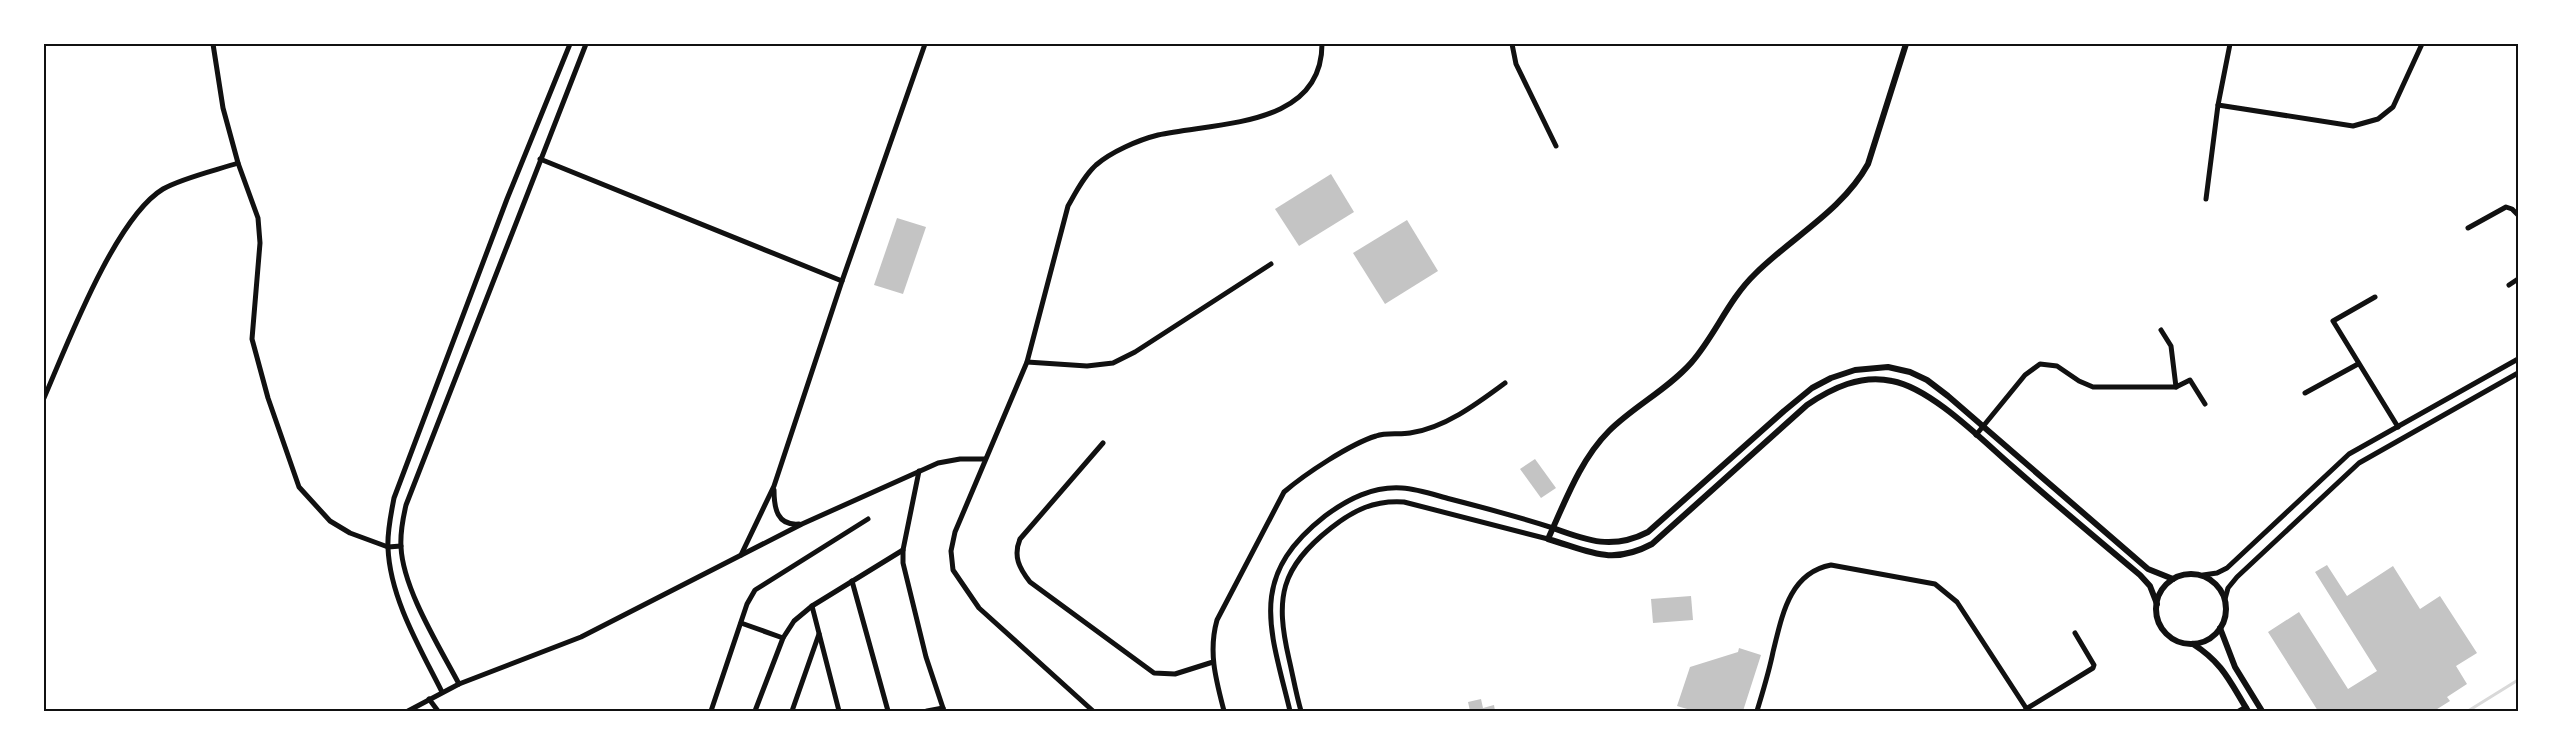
<svg xmlns="http://www.w3.org/2000/svg" width="2562" height="755" font-family="'Noto Sans',sans-serif">
	<style>
		.lines { fill: none; stroke-linecap: round; stroke-linejoin: round }
		.stream { stroke: #d9d9d9; stroke-width: 3 }
		.building { fill: #c4c4c4 }
		.minor { stroke: #111; stroke-width: 5 }
		.tertiary { stroke: #111; stroke-width: 6 }
		.neatline { fill: none; stroke: #111; stroke-width: 2 }
	</style>
	<rect width="100%" height="100%" fill="#fff"/>
	<g class="lines">
		<path class="stream" d="M2468 711 2518 680"/>
	</g>
	<g class="building">
		<path d="M1331 174 1354 212 1299 246 1275 209Z"/>
		<path d="M897 218 926 227 903 294 874 285Z"/>
		<path d="M1407 220 1438 271 1385 304 1353 253Z"/>
		<path d="M1535 459 1556 488 1541 498 1520 469Z"/>
		<path d="M2327 565 2347 596 2393 566 2420 609 2440 596 2477 653 2456 666 2467 684 2447 697 2450 701 2434 711H2318L2268 632 2299 612 2348 689 2377 671 2315 572Z"/>
		<path d="M1691 596 1693 620 1653 623 1651 599Z"/>
		<path d="M1739 648 1761 655 1743 711H1694L1677 706 1690 667 1738 652Z"/>
		<path d="M1481 699 1483 708 1494 705 1495 711H1470L1468 702Z"/>
	</g>
	<g class="lines">
		<g class="minor">
			<path d="M213 44 223 108 238 163 258 218 260 243 252 339 268 398 299 487 330 521 350 533 388 547 401 546"/>
			<path d="M1512 44 1516 64 1556 146"/>
			<path d="M2218 105 2353 126 2378 119 2393 107 2422 44"/>
			<path d="M540 159 842 281"/>
			<path d="M2206 199 2218 105 2230 44"/>
			<path d="M2468 228 2506 207 2512 209 2518 215"/>
			<path d="M2509 285 2518 279"/>
			<path d="M2375 297 2333 321 2398 427"/>
			<path d="M2161 330 2171 346 2176 387"/>
			<path d="M1027 362 1087 366 1113 363 1135 352 1271 264"/>
			<path d="M2305 393 2358 364"/>
			<path d="M44 398C67 345 115 218 163 189 182 178 217 170 238 163"/>
			<path d="M1976 435 2025 375 2040 364 2057 366 2079 381 2093 387H2176L2190 380 2205 404"/>
			<path d="M1103 443 1020 539C1013 556 1019 568 1030 582L1154 673 1175 674 1213 662"/>
			<path d="M919 471 903 550V563L926 657 944 711"/>
			<path d="M774 490C774 508 777 526 799 524"/>
			<path d="M741 555 774 486 842 281 925 44"/>
			<path d="M2203 575 2217 573 2227 568 2349 454 2518 359"/>
			<path d="M852 581 888 711"/>
			<path d="M2225 599 2228 588 2237 577 2359 463 2518 373"/>
			<path d="M812 606 839 711"/>
			<path d="M741 623 783 638"/>
			<path d="M459 684C439 646 403 589 401 547 400 532 403 518 406 505L586 44"/>
			<path d="M442 692C420 648 390 598 388 548 387 532 391 514 394 498L507 199 570 44"/>
			<path d="M429 699 438 711"/>
			<path d="M2026 709 2093 668 2094 665 2075 633"/>
			<path d="M408 711 459 684 581 637 802 524 938 463 960 459H985"/>
			<path d="M711 711 747 604 755 590 868 519"/>
			<path d="M755 711 783 638 794 621 812 606 903 550"/>
			<path d="M792 711 819 634"/>
			<path d="M927 711 943 708"/>
			<path d="M1093 711 979 608 953 570 951 551 955 532 1027 362 1068 206C1076 192 1084 176 1096 165 1111 152 1138 140 1158 135 1216 122 1322 128 1322 44"/>
			<path d="M1224 711C1216 680 1208 652 1217 620L1284 492C1305 474 1350 444 1376 436 1387 432 1399 435 1410 433 1445 428 1478 403 1505 383"/>
			<path d="M1290 711C1270 628 1247 577 1325 516 1348 499 1373 486 1402 488 1418 489 1435 495 1450 499 1485 508 1519 517 1553 528"/>
			<path d="M1301 711C1296 694 1293 676 1289 659 1275 598 1280 568 1331 528 1354 510 1374 500 1404 502L1548 539"/>
			<path d="M1757 711C1763 691 1769 672 1773 652 1782 616 1789 573 1831 565L1935 584 1957 602 2028 711"/>
			<path d="M2239 711 2246 707"/>
		</g>
		<g class="tertiary">
			<path d="M1906 44 1868 164C1842 211 1792 237 1755 274 1728 300 1715 336 1691 363 1667 390 1634 406 1609 431 1580 460 1565 502 1548 539 1589 551 1611 566 1652 544L1807 405C1832 388 1861 374 1892 381 1931 388 1982 440 2012 466 2054 503 2097 539 2140 575L2150 586 2157 604"/>
			<path d="M1553 528C1588 541 1613 550 1648 532L1784 411 1812 388 1831 378 1855 370 1888 367 1910 372 1927 380 1948 396 2148 569 2173 579"/>
			<circle cx="2191" cy="609" r="35"/>
			<path d="M2220 628 2235 667 2262 711"/>
			<path d="M2193 644C2223 663 2230 682 2248 711"/>
		</g>
	</g>
	<rect width="2562" height="755" fill="none" stroke="#ffffff" stroke-width="90"/>
	<rect x="45" y="45" width="2472" height="665" class="neatline"/>
</svg>
